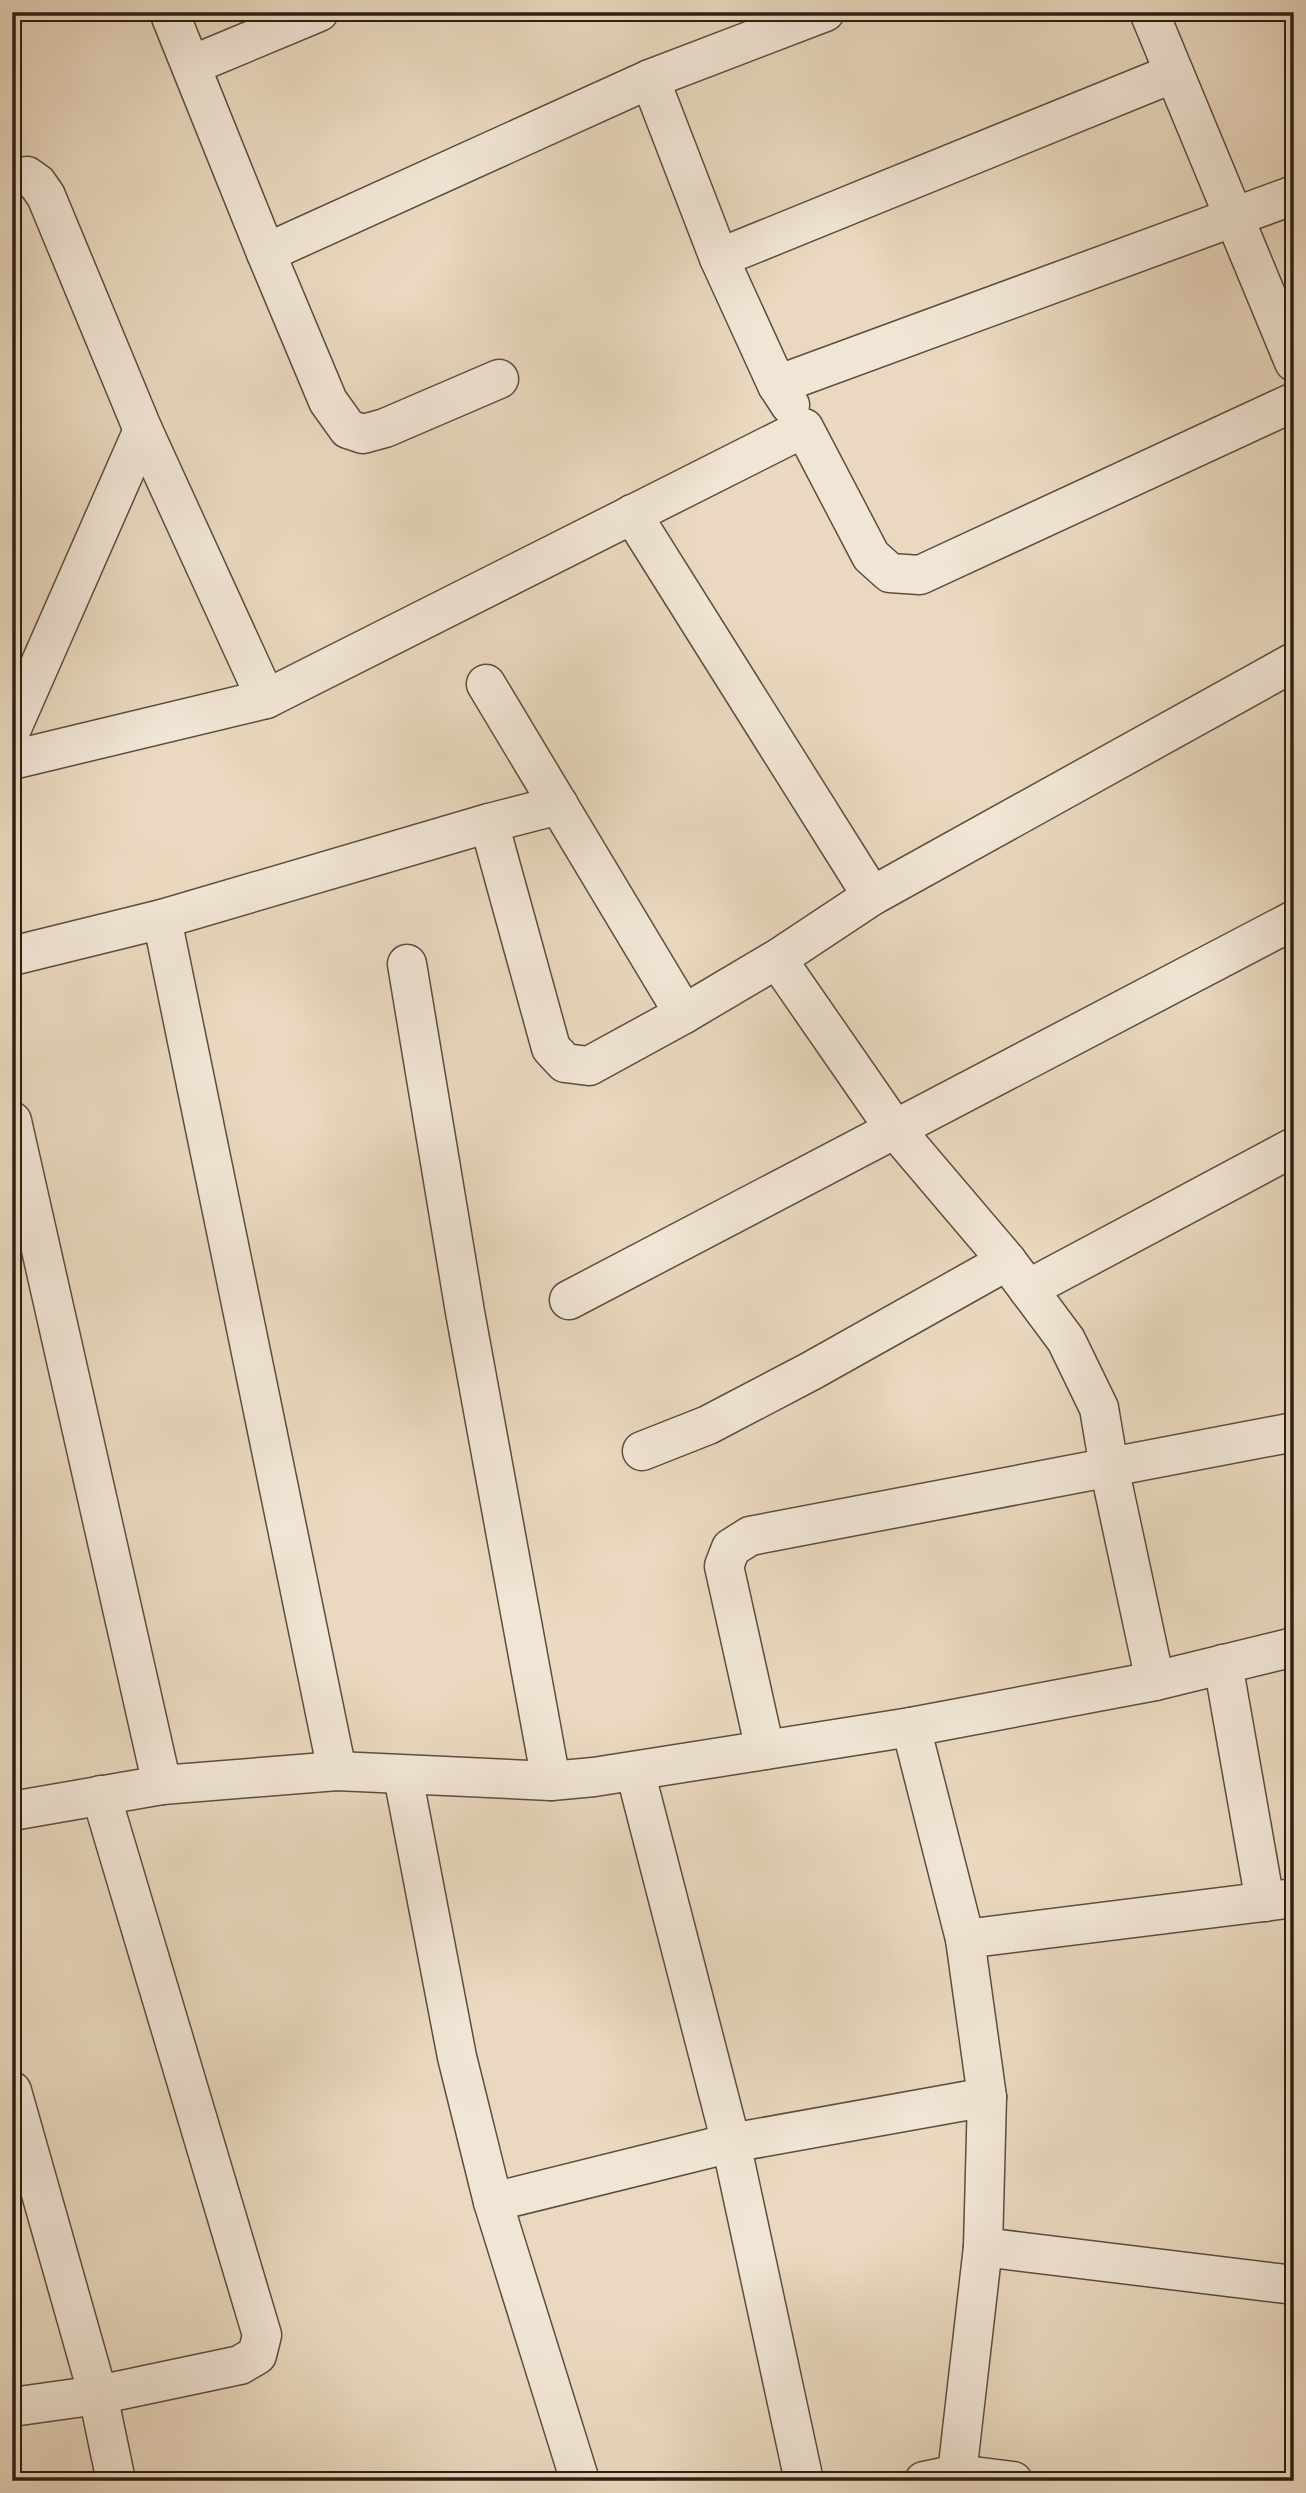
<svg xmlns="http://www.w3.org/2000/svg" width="1306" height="2493" font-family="'IM FELL Great Primer',serif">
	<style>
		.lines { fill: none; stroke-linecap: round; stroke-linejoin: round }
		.street-casing { stroke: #5c4e3e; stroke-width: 41 }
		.street { stroke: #f1e6d6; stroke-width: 38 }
	</style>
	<rect width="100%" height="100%" fill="#ead9c0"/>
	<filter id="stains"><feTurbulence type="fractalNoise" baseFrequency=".00286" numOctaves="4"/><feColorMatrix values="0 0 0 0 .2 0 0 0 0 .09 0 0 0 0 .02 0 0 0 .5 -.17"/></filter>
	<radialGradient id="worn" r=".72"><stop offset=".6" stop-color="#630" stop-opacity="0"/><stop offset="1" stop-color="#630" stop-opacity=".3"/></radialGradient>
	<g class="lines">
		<defs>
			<g id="street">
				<path d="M169 12 266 253 650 79 825 12"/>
				<path d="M1149 12 1294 362"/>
				<path d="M192 65 319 12"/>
				<path d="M650 79 719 258 777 385 790 405"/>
				<path d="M12 178 27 176 37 183 46 196 143 430 266 699 12 760"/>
				<path d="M266 253 328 401 348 429 363 434 385 428 499 379"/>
				<path d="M719 258 1174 73"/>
				<path d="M777 385 1294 195"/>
				<path d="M632 514 872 896"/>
				<path d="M486 684 684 1014 777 959"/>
				<path d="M266 699 804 428 871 556 890 573 920 575 1294 402"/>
				<path d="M12 728 143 430"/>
				<path d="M489 823 551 1048 565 1063 589 1066 684 1014"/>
				<path d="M162 919 337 1771"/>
				<path d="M12 956 162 919 489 823 559 805"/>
				<path d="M407 964 465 1312 551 1781"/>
				<path d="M12 1121 162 1785"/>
				<path d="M1028 1289 1294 1147"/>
				<path d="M569 1300 1294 920"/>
				<path d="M642 1451 708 1425 811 1371 1007 1261"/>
				<path d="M1223 1664 1265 1902"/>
				<path d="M1155 1681 1109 1467 1099 1408 1066 1340 1007 1261 894 1128 777 959 872 896 1294 662"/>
				<path d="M765 1750 724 1566 731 1548 750 1536 1294 1432"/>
				<path d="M635 1771 731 2143 804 2481"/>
				<path d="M403 1776 457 2057 493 2202 580 2481"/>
				<path d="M12 1811 162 1785 337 1771 551 1781 594 1777 911 1727"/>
				<path d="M965 1939 911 1727 1155 1681 1294 1647"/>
				<path d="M12 2091 98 2395 116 2481"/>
				<path d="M493 2202 731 2143 987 2097"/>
				<path d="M983 2247 1294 2285"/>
				<path d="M12 2407 98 2395 240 2365 257 2355 262 2335 101 1795"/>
				<path d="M924 2481 957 2474 983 2247 987 2097 965 1939 1294 1898"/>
				<path d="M957 2481V2474L1013 2481"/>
			</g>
		</defs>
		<use href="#street" class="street-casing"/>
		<use href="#street" class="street"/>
	</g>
	<rect width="1306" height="2493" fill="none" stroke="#ead9c0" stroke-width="42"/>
	<rect x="14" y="14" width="1278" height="2465" fill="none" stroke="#2c1f13" stroke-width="3.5"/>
	<rect x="21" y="21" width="1264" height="2451" fill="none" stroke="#2c1f13" stroke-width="2"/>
	<rect width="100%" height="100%" filter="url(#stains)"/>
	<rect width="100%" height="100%" fill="url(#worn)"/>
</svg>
